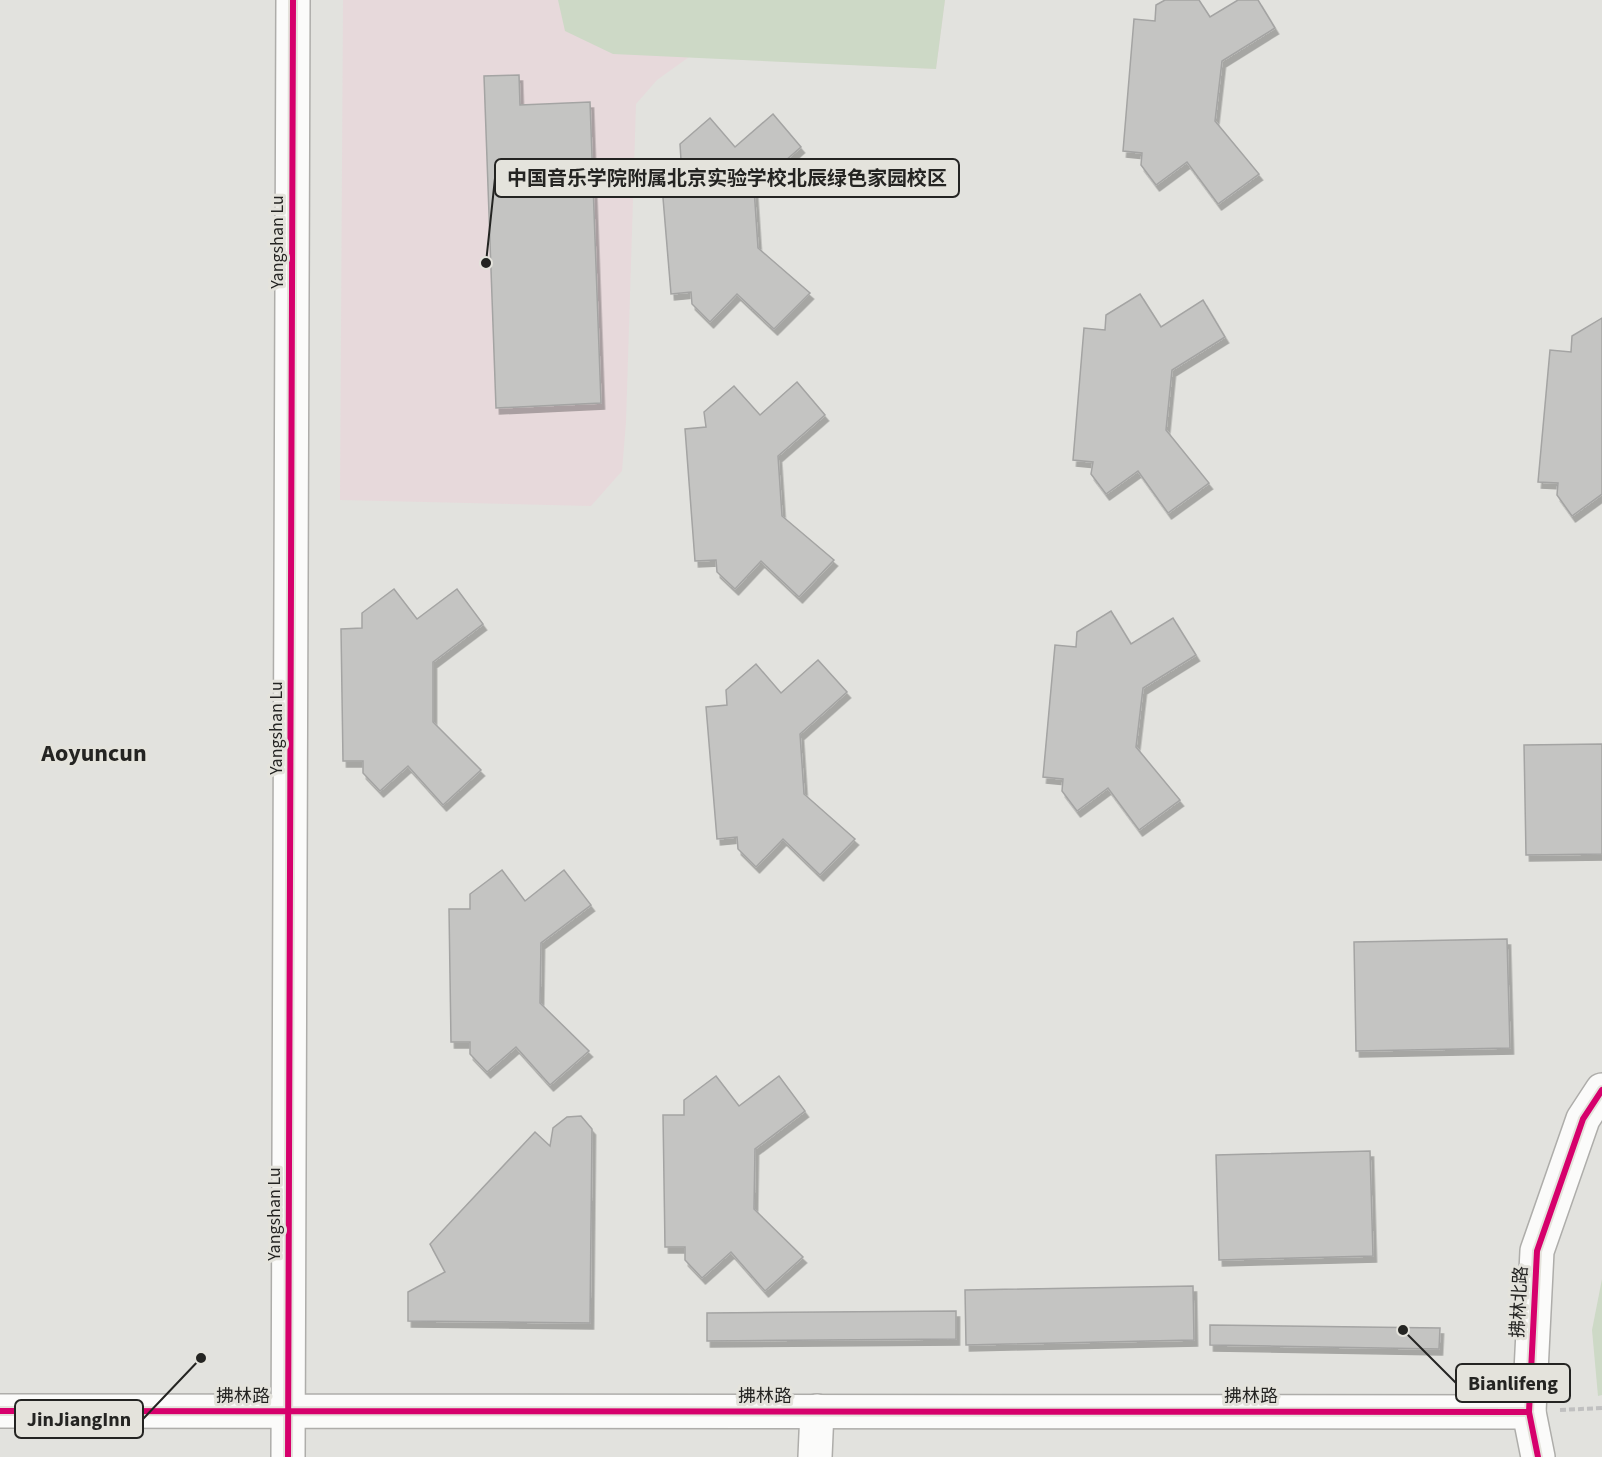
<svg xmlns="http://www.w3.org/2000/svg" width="1602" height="1457" font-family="'Source Sans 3','Noto Sans SC',sans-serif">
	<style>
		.education { fill: #e7d9db }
		.green { fill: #cdd9c6 }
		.building { fill: #c4c4c2; stroke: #a4a4a3; stroke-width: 1.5; filter: url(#shadow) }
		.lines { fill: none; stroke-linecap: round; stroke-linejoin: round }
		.minor-casing { stroke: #aeadaa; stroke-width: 36 }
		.path { stroke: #c0c0c0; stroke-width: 4; stroke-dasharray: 6 3; stroke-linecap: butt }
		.minor { stroke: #fbfbfa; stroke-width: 33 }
		.cycleway-casing { stroke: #e4e3dc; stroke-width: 10 }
		.cycleway { stroke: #d6006c; stroke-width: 6 }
		.labels { text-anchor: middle; stroke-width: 6; stroke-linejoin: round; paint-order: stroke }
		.street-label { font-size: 18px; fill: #242422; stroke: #e4e3dc }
		.district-label { font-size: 24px; font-weight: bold; fill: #242422; stroke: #e4e3dc }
		.leader { fill: none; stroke: #242422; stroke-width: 2 }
		.callout-dot { fill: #242422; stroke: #e4e3dc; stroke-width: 2 }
		.callout { fill: #e4e3dc; stroke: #242422; stroke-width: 2 }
		.callout-label { font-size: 20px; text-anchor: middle; font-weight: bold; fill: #242422 }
	</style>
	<defs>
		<filter id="shadow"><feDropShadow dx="3.5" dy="6" stdDeviation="0" flood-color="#0004"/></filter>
	</defs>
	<rect width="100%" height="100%" fill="#e2e2de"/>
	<path class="education" d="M343 0H945L936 69 689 57 657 80 636 104 626 422 622 471 591 506 340 500Z"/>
	<g class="green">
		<path d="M558 0H945L936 69 613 54 565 31Z"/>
		<path d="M1602 1279V1395L1598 1396 1592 1330Z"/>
	</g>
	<g class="building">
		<path d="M1165 0H1199L1210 17 1238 0H1258L1275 28 1222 61 1215 121 1259 174 1218 204 1187 162 1156 185 1141 165 1142 153 1123 151 1134 19 1155 21 1156 5Z"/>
		<path d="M519 75 520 105 590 102 601 403 496 408 484 76Z"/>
		<path d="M773 114 801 147 754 188 758 248 810 293 774 329 737 294 710 322 692 304 691 292 671 294 660 162 681 160 680 144 710 118 735 147Z"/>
		<path d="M1140 294 1161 327 1203 300 1225 337 1172 370 1166 430 1209 483 1168 513 1138 471 1106 494 1091 474 1093 462 1073 460 1084 328 1105 330 1106 315Z"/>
		<path d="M1602 318V494L1572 516 1557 495 1558 483 1538 482 1550 350 1571 352 1572 336Z"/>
		<path d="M797 382 825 415 778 456 782 516 834 560 799 597 761 561 735 589 717 572 716 560 695 561 685 429 706 427 704 412 734 386 760 415Z"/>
		<path d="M394 589 417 619 457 589 483 624 433 662V722L481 770 443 805 408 766 380 791 363 773V761H343L341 629 362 628V613Z"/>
		<path d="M1111 611 1131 644 1173 618 1196 655 1143 688 1136 747 1180 800 1139 830 1108 788 1077 811 1062 791 1063 779 1043 777 1055 645 1076 647 1077 632Z"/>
		<path d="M818 660 847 692 800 734 804 794 855 839 820 875 783 839 756 867 738 849 737 837 717 839 706 707 727 705 726 690 756 664 781 693Z"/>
		<path d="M1602 744V854L1526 855 1524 745Z"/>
		<path d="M502 870 525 901 564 870 591 905 541 943 540 1003 589 1051 550 1085 516 1047 487 1072 470 1054V1042H451L449 909H470V894Z"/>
		<path d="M1507 939 1510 1048 1356 1051 1354 942Z"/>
		<path d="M716 1076 739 1106 779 1076 805 1111 755 1149 754 1209 803 1257 765 1291 731 1252 702 1278 685 1260V1247H665L663 1115H684V1100Z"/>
		<path d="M581 1116 592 1129 590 1323 408 1321V1292L445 1272 430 1244 535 1132 550 1146 553 1128 567 1117Z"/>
		<path d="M1370 1151 1373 1256 1219 1260 1216 1155Z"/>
		<path d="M1193 1286 1194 1340 966 1345 965 1290Z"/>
		<path d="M956 1311V1339L707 1341V1313Z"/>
		<path d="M1210 1325 1440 1328 1439 1349 1210 1345Z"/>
	</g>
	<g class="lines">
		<defs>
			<g id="minor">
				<path d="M0 1411 1529 1412"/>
				<path d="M288 1457 293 0"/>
				<path d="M815 1457 817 1411"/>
				<path d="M1538 1457 1529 1412 1537 1251 1583 1119 1602 1090"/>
			</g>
		</defs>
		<use href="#minor" class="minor-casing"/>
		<path class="path" d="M1560 1410 1602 1408"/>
		<use href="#minor" class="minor"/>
		<defs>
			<g id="cycleway">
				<path d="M0 1411 1529 1412"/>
				<path d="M288 1457 293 0"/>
				<path d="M1538 1457 1529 1412 1537 1251 1583 1119 1602 1090"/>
			</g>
		</defs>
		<use href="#cycleway" class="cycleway-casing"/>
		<use href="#cycleway" class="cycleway"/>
	</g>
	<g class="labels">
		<g class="street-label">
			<text transform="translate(277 242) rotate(-90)" y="6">Yangshan Lu</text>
			<text transform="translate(276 728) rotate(-90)" y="6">Yangshan Lu</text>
			<text transform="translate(274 1214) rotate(-90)" y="6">Yangshan Lu</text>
			<text transform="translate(1519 1302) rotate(-87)" y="6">拂林北路</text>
			<text x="243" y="1402">拂林路</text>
			<text x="765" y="1402">拂林路</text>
			<text x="1251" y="1402">拂林路</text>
		</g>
		<g class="district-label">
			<text x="94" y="761">Aoyuncun</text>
		</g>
	</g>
	<path class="leader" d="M486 263L495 178M1403 1330L1456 1383M201 1358L143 1419"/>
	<g class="callout-dot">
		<circle cx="486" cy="263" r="6"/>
		<circle cx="1403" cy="1330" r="6"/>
		<circle cx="201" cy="1358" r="6"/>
	</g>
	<g class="callout">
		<rect x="495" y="159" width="464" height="38" rx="6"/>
		<rect x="1456" y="1364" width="114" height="38" rx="6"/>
		<rect x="15" y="1400" width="128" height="38" rx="6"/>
	</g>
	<g class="callout-label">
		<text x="727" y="185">中国音乐学院附属北京实验学校北辰绿色家园校区</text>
		<text x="1513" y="1390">Bianlifeng</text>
		<text x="79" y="1426">JinJiangInn</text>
	</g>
</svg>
